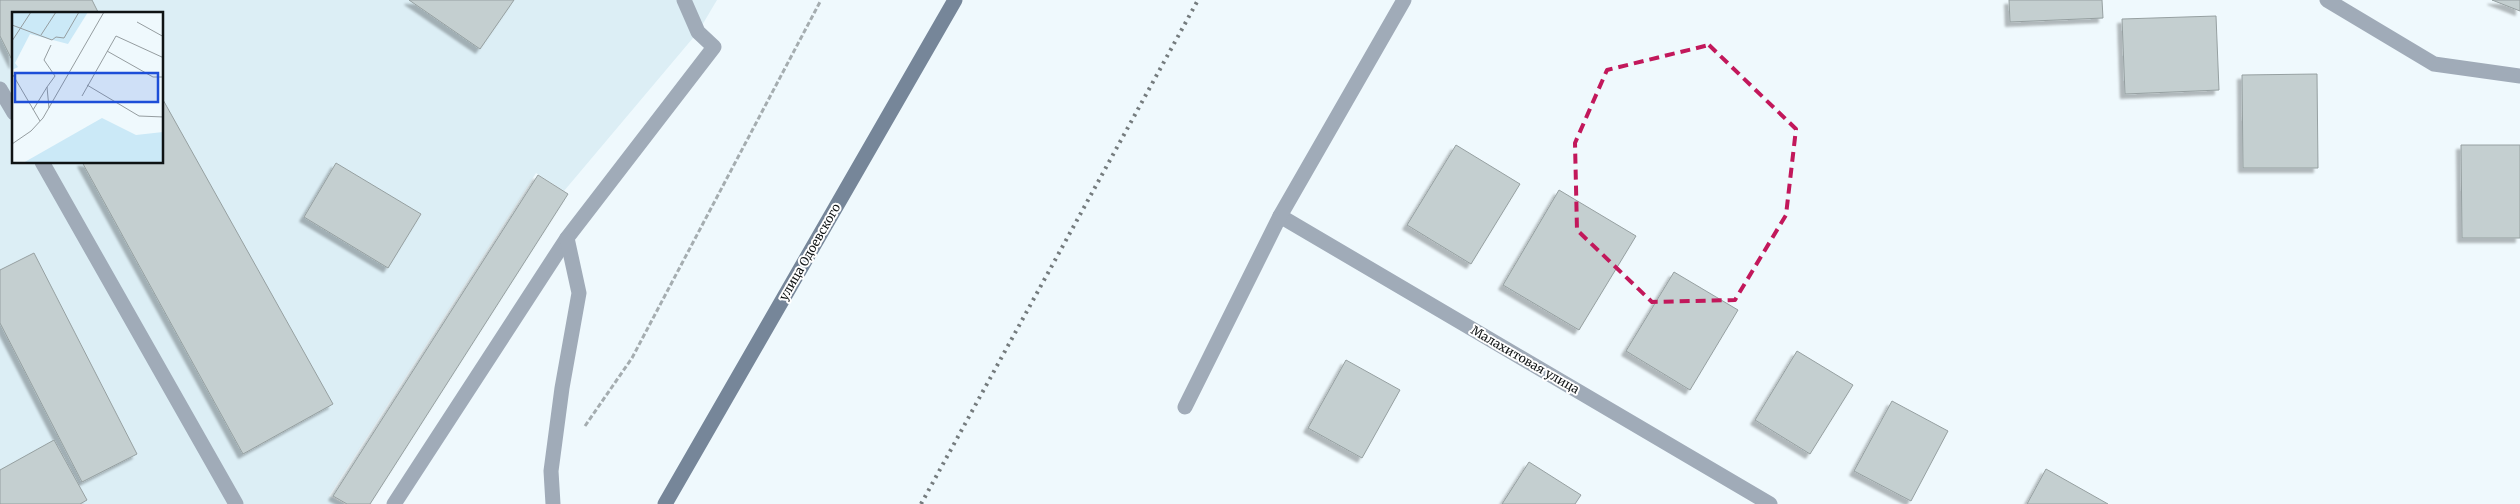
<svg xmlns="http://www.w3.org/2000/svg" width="2520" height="504" font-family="Merriweather,serif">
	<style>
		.built { fill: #dceef5; fill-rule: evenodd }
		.building { fill: #c4cfd0; stroke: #96a0a1; filter: url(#shadow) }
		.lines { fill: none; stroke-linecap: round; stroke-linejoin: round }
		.path { stroke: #a5adb0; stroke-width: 3; stroke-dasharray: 5 2.5; stroke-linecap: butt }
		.lane { stroke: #a0abb8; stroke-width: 15 }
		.street { stroke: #a0abb8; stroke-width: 15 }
		.secondary { stroke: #768699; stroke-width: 15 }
		.rail { stroke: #747b7d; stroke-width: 4; stroke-dasharray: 2.5 5; stroke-linecap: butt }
		.marked { fill: none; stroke: #c2185b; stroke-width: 4; stroke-dasharray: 10 6; stroke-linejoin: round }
		.labels { text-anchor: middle; stroke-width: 4; stroke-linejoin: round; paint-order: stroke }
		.street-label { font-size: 12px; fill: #0f1314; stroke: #fff }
		.inset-road { fill: none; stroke: #959da0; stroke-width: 1 }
		.view { fill: #1d4ed8; fill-opacity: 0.15; stroke: #1d4ed8; stroke-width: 2.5 }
		.inset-edge { fill: none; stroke: #0f1314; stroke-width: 2.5 }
	</style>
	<defs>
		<filter id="shadow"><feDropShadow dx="-4.5" dy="4.5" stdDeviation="1" flood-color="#0004"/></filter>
	</defs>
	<rect width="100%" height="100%" fill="#eff9fd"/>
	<path class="built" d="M0 0H717L698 32 564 191 536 173 329 496 344 504H0ZM14 14H162V162H14Z"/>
	<g class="building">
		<path d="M0 0H92L99 14H14V64L0 36Z"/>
		<path d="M409 0H514L480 49Z"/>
		<path d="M2009 0H2102L2103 18 2010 22Z"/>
		<path d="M2492 0H2520V11Z"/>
		<path d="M2216 16 2219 90 2125 94 2122 19Z"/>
		<path d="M2317 74 2318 168H2243L2242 75Z"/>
		<path d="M162 98 333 404 243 454 82 162H162Z"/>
		<path d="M1456 145 1520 184 1471 264 1407 225Z"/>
		<path d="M2461 145H2520V238H2462Z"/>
		<path d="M336 163 421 214 388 268 304 217Z"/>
		<path d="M538 175 568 194 370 504H347L333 496Z"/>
		<path d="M1559 190 1636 236 1579 330 1503 285Z"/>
		<path d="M34 253 137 454 82 482 0 323V270Z"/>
		<path d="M1674 272 1738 310 1690 390 1626 351Z"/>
		<path d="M1797 351 1853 385 1810 454 1755 420Z"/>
		<path d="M1346 360 1400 390 1362 458 1308 428Z"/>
		<path d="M1892 401 1948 431 1911 501 1854 471Z"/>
		<path d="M54 440 87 500 80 504H0V470Z"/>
		<path d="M1529 462 1581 495 1575 504H1502Z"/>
		<path d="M2046 469 2108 504H2027Z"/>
	</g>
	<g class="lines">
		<path class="path" d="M585 426 632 358 821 0"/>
		<g class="lane">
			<path d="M0 89 14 113"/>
			<path d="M42 162 236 504"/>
			<path d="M394 504 567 238"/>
			<path d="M553 504 551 471 562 388 579 293 567 238 714 47 698 32 684 0"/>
		</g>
		<g class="street">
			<path d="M2327 0 2434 64 2520 76"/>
			<path d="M1280 216 1770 504"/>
			<path d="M1185 407 1280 216 1404 0"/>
		</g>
		<path class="secondary" d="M665 504 955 0"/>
		<path class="rail" d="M921 504 1198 0"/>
	</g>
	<path class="marked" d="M1709 45 1796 129 1786 215 1735 300 1652 302 1577 230 1575 143 1607 70Z"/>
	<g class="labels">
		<g class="street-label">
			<text transform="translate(810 252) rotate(-60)" y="4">улица Одоевского</text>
			<text transform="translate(1525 360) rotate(30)" y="4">Малахитовая улица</text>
		</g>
	</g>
	<g transform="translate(12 12)">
		<rect width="151" height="151" fill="#eff9fd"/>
		<path d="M0 0H76L56 32 18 22 3 51 6 55 0 58ZM90 106 124 123 151 120V151H11Z" fill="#cbe9f7"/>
		<path class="inset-road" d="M125 10 152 25M0 13 40 28 44 25 52 26 67 0M29 23 44 0M0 29 19 0M95 39 141 65H152M1 63 28 109M75 73 127 104 152 105M70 84 104 24 152 46M37 96 35 75 43 64 32 48 39 33M21 98 35 75M0 132 19 119 31 106 92 0"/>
		<path class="view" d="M3 61H146V90H3Z"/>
		<rect width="151" height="151" class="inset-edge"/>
	</g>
</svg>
